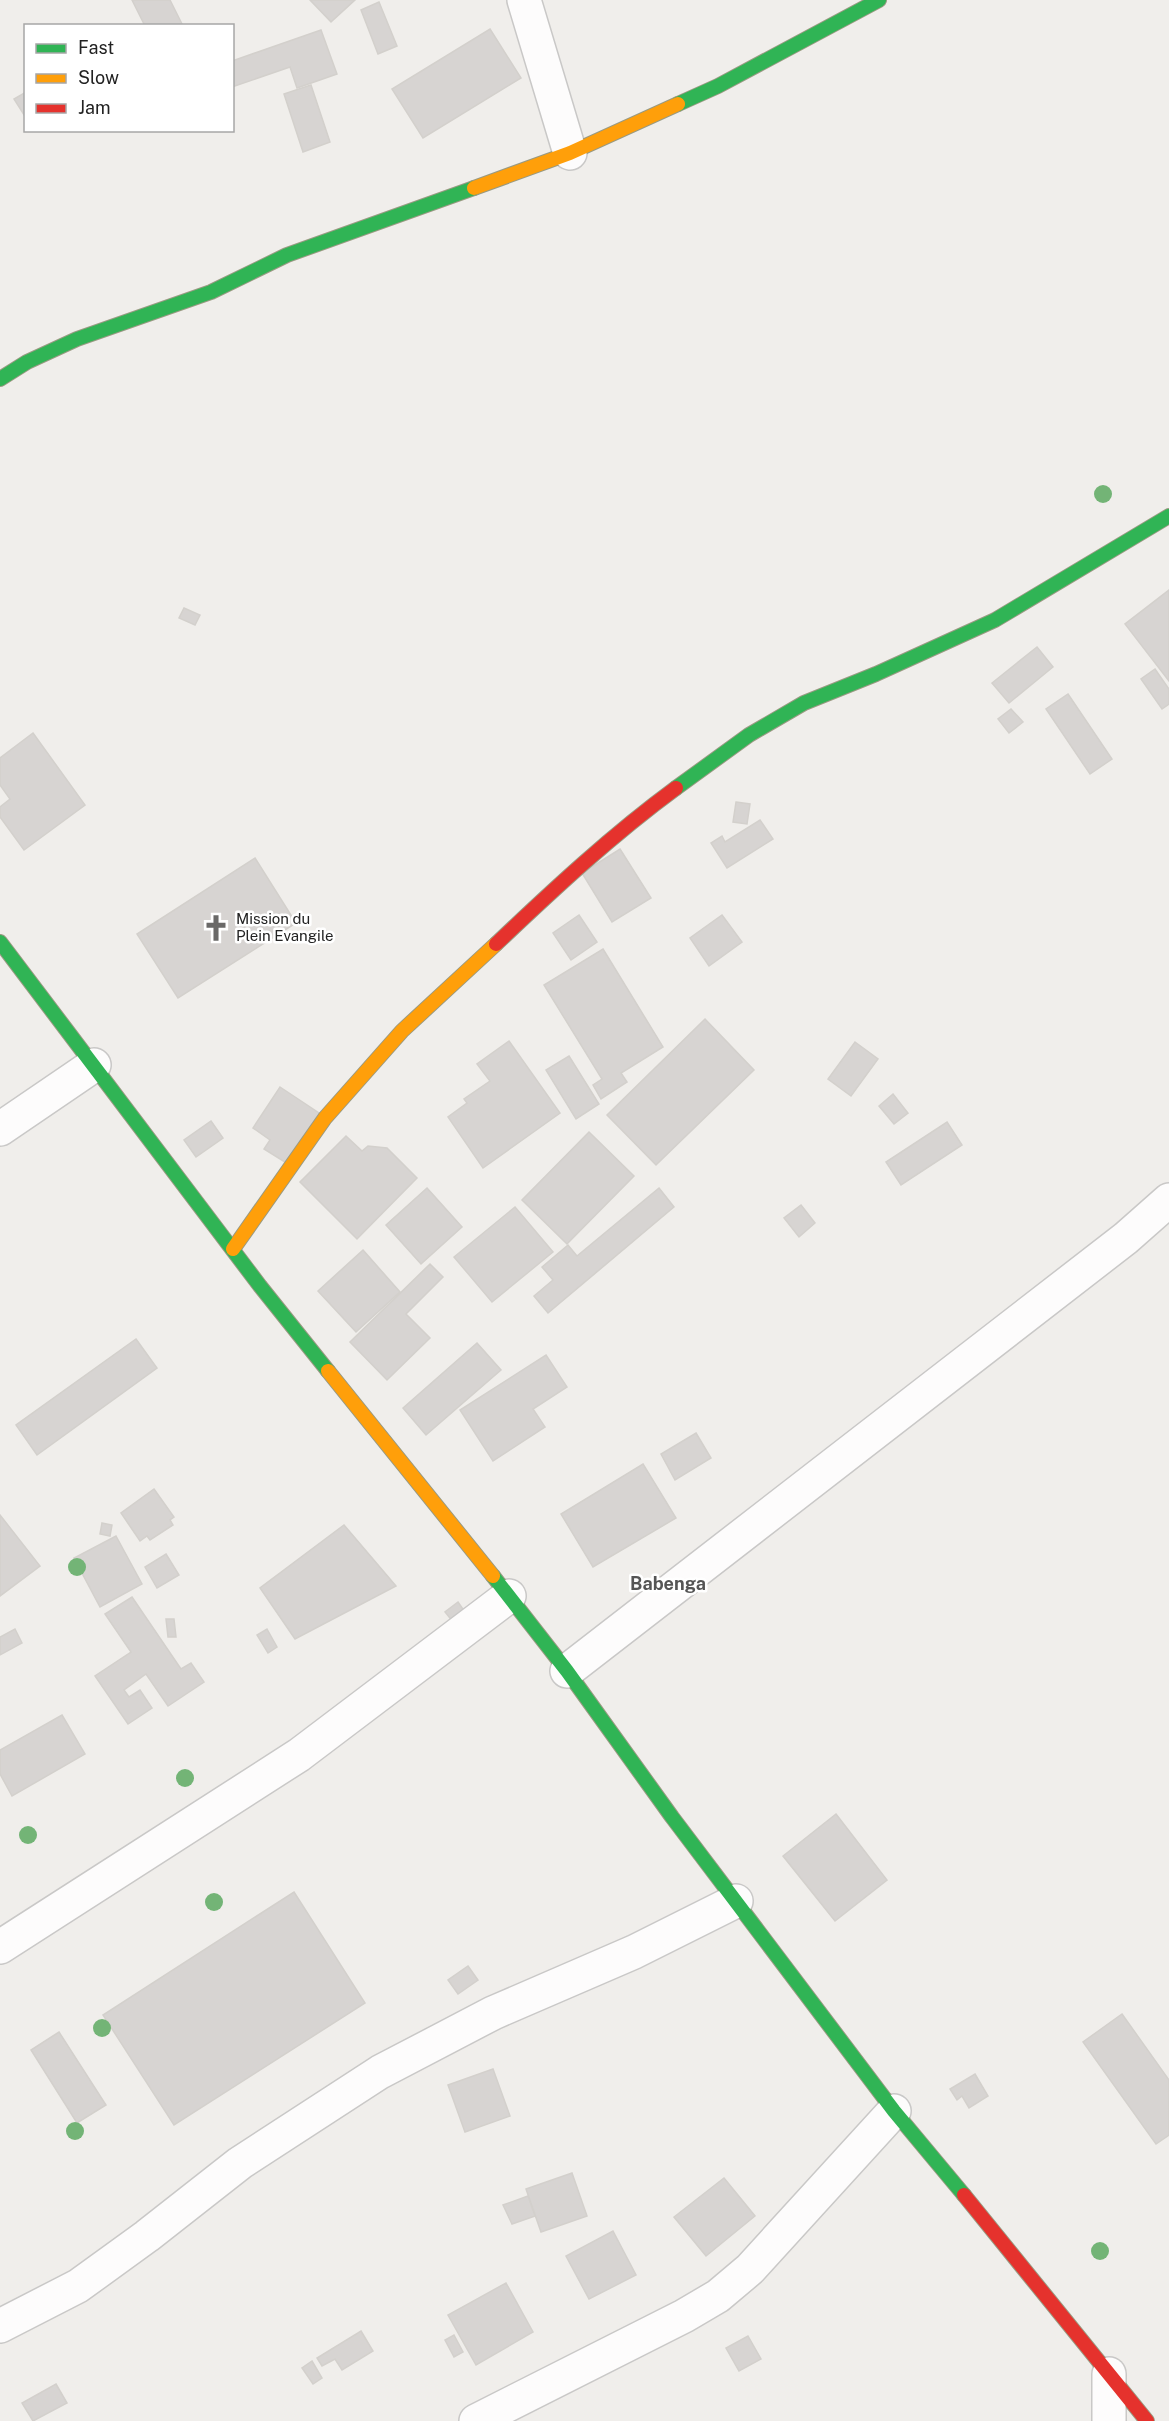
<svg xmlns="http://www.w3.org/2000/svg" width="1169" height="2421" font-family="'Public Sans',sans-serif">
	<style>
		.building { fill: #d7d4d2; stroke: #d3d0cc; stroke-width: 1.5 }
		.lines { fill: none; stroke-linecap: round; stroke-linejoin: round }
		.street-casing { stroke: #c9c8c7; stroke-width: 36 }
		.fast-casing { stroke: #999a82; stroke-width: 16 }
		.slow-casing { stroke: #999a82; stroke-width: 16 }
		.jam-casing { stroke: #999a82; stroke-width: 16 }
		.street { stroke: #fdfcfc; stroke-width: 33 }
		.fast { stroke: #30b455; stroke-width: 14 }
		.slow { stroke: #ff9f0a; stroke-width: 14 }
		.jam { stroke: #e5322d; stroke-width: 14 }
		.tree { fill: #73b476 }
		.labels { text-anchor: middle; stroke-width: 5; stroke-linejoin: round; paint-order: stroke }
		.poi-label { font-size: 15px; fill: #222; stroke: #fff; text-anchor: start }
		.quarter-label { font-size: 18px; font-weight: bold; fill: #555; stroke: #fff }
	</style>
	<rect width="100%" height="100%" fill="#f0eeeb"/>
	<g class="building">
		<path d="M132 0H170L183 26H145Z"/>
		<path d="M310 0H355L331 22Z"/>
		<path d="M379 2 397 46 378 54 361 10Z"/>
		<path d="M490 29 521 78 423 138 392 89Z"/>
		<path d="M321 30 337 74 297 88 290 67 232 87V61Z"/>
		<path d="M311 85 330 142 303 152 284 94Z"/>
		<path d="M26 92V118L14 99Z"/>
		<path d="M1169 590V681L1125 624Z"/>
		<path d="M184 608 200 615 195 625 179 618Z"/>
		<path d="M1037 647 1053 667 1009 703 992 683Z"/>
		<path d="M1155 669 1169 689V704L1162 709 1141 679Z"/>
		<path d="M1068 694 1112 759 1090 774 1046 709Z"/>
		<path d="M1011 709 1023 722 1009 733 998 719Z"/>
		<path d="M33 733 85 805 24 850 0 817V807L10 799 0 785V758Z"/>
		<path d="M736 802 750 804 747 824 733 822Z"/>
		<path d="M760 820 773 839 727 868 711 843 722 836 725 842Z"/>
		<path d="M620 849 651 898 612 922 582 873Z"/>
		<path d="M255 858 296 923 178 998 137 934Z"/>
		<path d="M579 915 597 942 571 960 553 933Z"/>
		<path d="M722 915 742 942 709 966 690 938Z"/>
		<path d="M603 949 663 1047 621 1073 627 1082 601 1099 593 1085 602 1079 544 985Z"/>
		<path d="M705 1019 754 1070 656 1165 607 1115Z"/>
		<path d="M509 1041 560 1113 483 1168 448 1117 467 1103 464 1099 490 1081 477 1064Z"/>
		<path d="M855 1042 878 1059 851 1096 828 1079Z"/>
		<path d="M569 1056 599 1104 576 1119 546 1070Z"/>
		<path d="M280 1087 322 1115 288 1164 264 1149 270 1140 253 1128Z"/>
		<path d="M893 1094 908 1113 894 1124 879 1106Z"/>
		<path d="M211 1121 223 1138 196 1157 184 1140Z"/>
		<path d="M947 1122 962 1145 901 1185 886 1162Z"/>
		<path d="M589 1132 634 1176 567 1244 522 1200Z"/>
		<path d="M346 1136 362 1151 368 1146 387 1148 417 1178 357 1239 300 1182Z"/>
		<path d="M427 1188 462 1227 421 1264 386 1225Z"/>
		<path d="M659 1188 674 1207 548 1313 534 1296 553 1280 542 1267 568 1245 577 1256Z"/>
		<path d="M801 1205 815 1223 799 1237 784 1218Z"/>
		<path d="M515 1207 553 1252 492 1302 454 1257Z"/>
		<path d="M363 1250 400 1292 356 1332 318 1291Z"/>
		<path d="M430 1264 443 1277 406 1314 430 1338 387 1380 350 1342Z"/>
		<path d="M136 1339 157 1368 37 1455 16 1425Z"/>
		<path d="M477 1343 501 1370 426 1435 403 1408Z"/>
		<path d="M546 1355 567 1387 533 1409 545 1427 493 1461 460 1410Z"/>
		<path d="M696 1433 711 1458 675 1480 661 1454Z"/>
		<path d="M643 1464 676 1518 593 1567 561 1514Z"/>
		<path d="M154 1489 174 1517 170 1520 173 1525 150 1540 147 1536 140 1541 121 1513Z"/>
		<path d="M0 1515 40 1566 0 1596Z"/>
		<path d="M102 1523 112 1525 110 1536 100 1534Z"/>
		<path d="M344 1525 396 1586 295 1639 260 1588Z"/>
		<path d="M116 1536 142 1584 100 1607 74 1558Z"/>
		<path d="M166 1554 179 1575 157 1588 145 1567Z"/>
		<path d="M132 1597 181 1669 191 1663 204 1682 168 1706 146 1674 124 1690 129 1697 140 1690 152 1708 128 1724 95 1676 131 1652 105 1614Z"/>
		<path d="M458 1602 465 1612 453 1622 445 1612Z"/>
		<path d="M166 1619H174L176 1637H168Z"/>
		<path d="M15 1629 22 1643 0 1655V1637Z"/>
		<path d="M267 1629 277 1647 268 1653 257 1635Z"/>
		<path d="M62 1715 85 1754 12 1796 0 1774V1750Z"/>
		<path d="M836 1814 887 1880 835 1921 783 1856Z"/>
		<path d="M294 1892 365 2003 174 2125 103 2015Z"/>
		<path d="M468 1966 478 1980 458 1994 448 1980Z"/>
		<path d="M1122 2014 1169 2080V2135L1156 2144 1083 2042Z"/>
		<path d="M59 2032 106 2105 77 2123 31 2050Z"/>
		<path d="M493 2069 510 2116 465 2132 448 2085Z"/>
		<path d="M975 2074 988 2096 969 2108 962 2096 957 2100 950 2089Z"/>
		<path d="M572 2173 587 2216 541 2232 526 2189Z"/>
		<path d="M724 2178 755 2216 706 2256 674 2217Z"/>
		<path d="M528 2196 535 2216 512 2224 503 2205Z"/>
		<path d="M613 2231 636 2275 589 2299 566 2256Z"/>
		<path d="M506 2283 533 2332 476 2365 448 2315Z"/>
		<path d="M361 2331 373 2351 342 2370 335 2359 322 2366 317 2358Z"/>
		<path d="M454 2335 463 2352 454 2357 445 2340Z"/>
		<path d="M748 2336 761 2359 739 2371 726 2348Z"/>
		<path d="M312 2361 322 2378 313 2384 302 2368Z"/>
		<path d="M56 2384 67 2403 33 2421 22 2403Z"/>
	</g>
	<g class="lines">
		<defs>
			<g id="street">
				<path d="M524 0 570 153"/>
				<path d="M0 1129 94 1065"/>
				<path d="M567 1671 1126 1238 1169 1200"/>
				<path d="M0 1947 299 1755 509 1596"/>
				<path d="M0 2326 78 2286 147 2236 240 2163 380 2072 493 2013 634 1952 736 1901"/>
				<path d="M1109 2374V2421"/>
				<path d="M476 2421 684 2316 718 2296 750 2269 894 2111"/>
			</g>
			<g id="fast">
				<path d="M678 104 718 86 879 0"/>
				<path d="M0 379 27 362 77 339 211 292 287 255 474 188"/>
				<path d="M676 788 749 735 804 703 876 674 995 620 1169 516"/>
				<path d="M0 942 260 1286 328 1371"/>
				<path d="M493 1576 567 1671 672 1817 894 2111 964 2195"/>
			</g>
			<g id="slow">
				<path d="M474 188 570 153 678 104"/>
				<path d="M233 1249 325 1118 402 1031 496 944"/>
				<path d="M328 1371 493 1576"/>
			</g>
			<g id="jam">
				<path d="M496 944C554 889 612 835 676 788"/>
				<path d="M964 2195 1147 2421"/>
			</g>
		</defs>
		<use href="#street" class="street-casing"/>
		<use href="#fast" class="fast-casing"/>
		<use href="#slow" class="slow-casing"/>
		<use href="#jam" class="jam-casing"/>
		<use href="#street" class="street"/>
		<use href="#fast" class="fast"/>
		<use href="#slow" class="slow"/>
		<use href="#jam" class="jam"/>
	</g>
	<g class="tree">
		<circle cx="1103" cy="494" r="9"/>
		<circle cx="77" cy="1567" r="9"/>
		<circle cx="185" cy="1778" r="9"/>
		<circle cx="28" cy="1835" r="9"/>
		<circle cx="214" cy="1902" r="9"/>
		<circle cx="102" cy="2028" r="9"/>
		<circle cx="75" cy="2131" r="9"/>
		<circle cx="1100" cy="2251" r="9"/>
	</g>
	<defs>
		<symbol id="church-bare" viewBox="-9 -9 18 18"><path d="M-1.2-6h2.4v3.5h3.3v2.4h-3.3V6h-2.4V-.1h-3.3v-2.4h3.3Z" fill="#6a6968" stroke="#fff" stroke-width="2.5" paint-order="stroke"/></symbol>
	</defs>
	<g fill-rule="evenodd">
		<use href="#church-bare" x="197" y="909" width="38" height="38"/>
	</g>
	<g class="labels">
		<g class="poi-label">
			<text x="236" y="924">Mission du<tspan x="236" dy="17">Plein Evangile</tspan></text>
		</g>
		<g class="quarter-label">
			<text x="668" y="1590">Babenga</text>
		</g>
	</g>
	<rect x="24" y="24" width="210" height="108" fill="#ffffff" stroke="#a7a7a7" stroke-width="1.5"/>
	<rect x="36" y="44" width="30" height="9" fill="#30b455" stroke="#a7a7a7" stroke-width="1.5"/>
	<text x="78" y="54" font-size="18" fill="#222222">Fast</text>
	<rect x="36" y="74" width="30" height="9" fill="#ff9f0a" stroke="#a7a7a7" stroke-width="1.5"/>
	<text x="78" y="84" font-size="18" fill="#222222">Slow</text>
	<rect x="36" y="104" width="30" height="9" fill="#e5322d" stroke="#a7a7a7" stroke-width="1.5"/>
	<text x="78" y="114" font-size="18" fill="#222222">Jam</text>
</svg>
